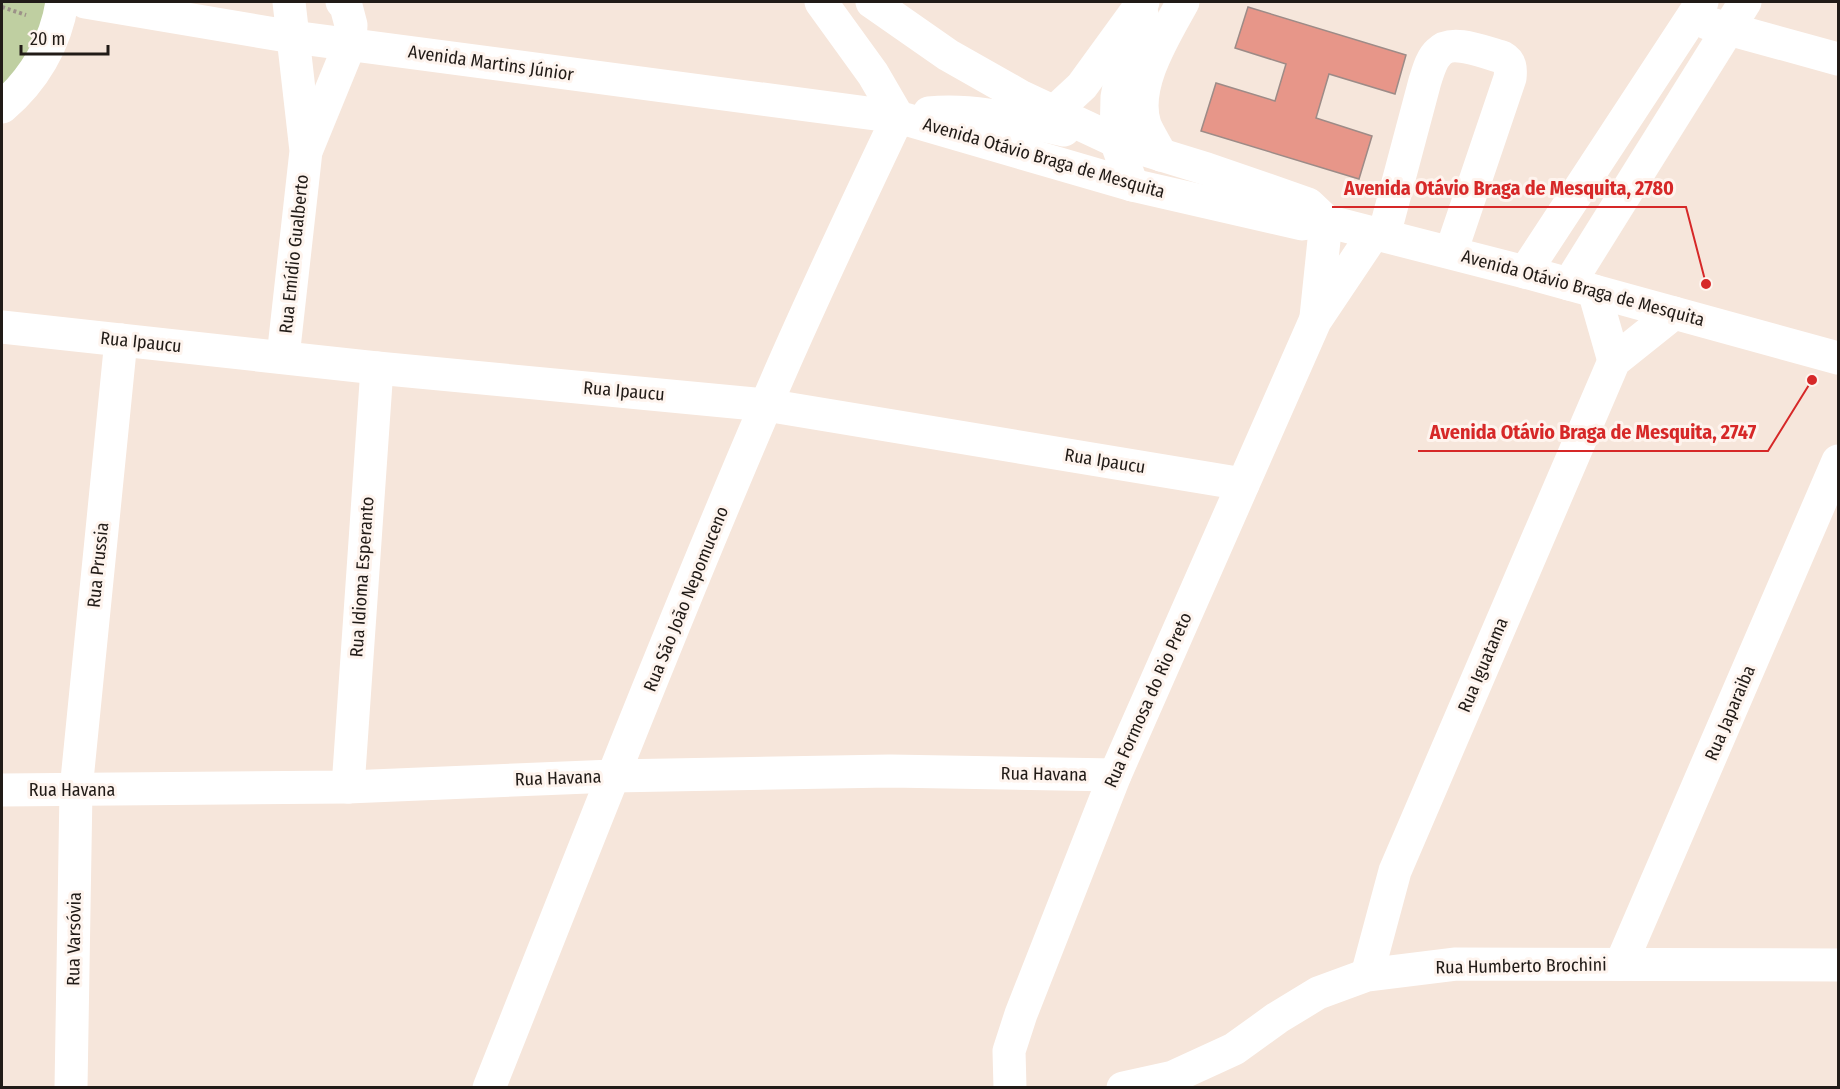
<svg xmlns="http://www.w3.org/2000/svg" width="1840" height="1089" font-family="'Fira Sans Condensed',sans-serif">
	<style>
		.green { fill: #bfcfa1 }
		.building { fill: #e79689; stroke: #9d8b87; stroke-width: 1.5 }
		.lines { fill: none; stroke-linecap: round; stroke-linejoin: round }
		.path { stroke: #9c9188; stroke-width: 4; stroke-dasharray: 3 3; stroke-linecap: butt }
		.minor { stroke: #fff; stroke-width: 33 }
		.major { stroke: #fff; stroke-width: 33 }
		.labels { text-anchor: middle; stroke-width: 6; stroke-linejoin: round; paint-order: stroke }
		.street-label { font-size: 18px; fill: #211b17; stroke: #fef4ee }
		.leader { fill: none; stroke: #d62828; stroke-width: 2 }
		.callout-dot { fill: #d62828; stroke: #fef4ee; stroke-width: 2 }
		.callout-label { font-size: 20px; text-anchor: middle; font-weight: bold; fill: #d62828; stroke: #fef4ee; stroke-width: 6; stroke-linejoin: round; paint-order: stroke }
	</style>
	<rect width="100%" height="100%" fill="#f6e6db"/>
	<path class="green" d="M2 2H62L2 107Z"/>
	<path class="building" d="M1248 7 1406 55 1395 94 1329 74 1316 118 1372 136 1359 179 1201 131 1216 83 1275 101 1286 64 1235 48Z"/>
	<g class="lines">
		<path class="path" d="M2 7 26 15"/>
		<g class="minor">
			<path d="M85 2 293 37 898 117C853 212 807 308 766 405 669 631 580 860 489 1088"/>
			<path d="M1707 23 1838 59"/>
			<path d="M2 107C33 81 56 43 62 2"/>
			<path d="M307 149 350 44 351 25 346 6 342 2"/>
			<path d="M1161 155C1156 145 1149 135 1145 125 1132 86 1165 35 1183 2"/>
			<path d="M1132 185 1116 141 1117 97 1125 55 1142 14"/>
			<path d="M1384 235 1425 81C1428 72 1431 59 1439 52 1452 38 1486 53 1502 57 1511 62 1511 69 1510 78L1451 252"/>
			<path d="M1525 272 1702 2"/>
			<path d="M1569 284 1745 2"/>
			<path d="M1594 291 1614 361"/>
			<path d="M1316 317 1326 221"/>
			<path d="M2 327 377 368 766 405 1243 484"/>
			<path d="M283 357 306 151 289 2"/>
			<path d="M348 787 377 368"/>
			<path d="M2 790 348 787 613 776 890 771 1115 775"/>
			<path d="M1621 964 1838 461"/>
			<path d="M1367 975 1395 871 1614 361 1674 313"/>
			<path d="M71 1088 76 790 121 340"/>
			<path d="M1010 1088 1009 1051 1021 1014 1115 775 1315 321 1374 233"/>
			<path d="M1123 1088 1173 1077 1234 1049 1277 1018 1318 993 1367 975 1456 964 1838 965"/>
		</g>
		<g class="major">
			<path d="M821 2 873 74 898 117 1132 185 1302 224 1326 221 1525 272 1838 358"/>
			<path d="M872 2 948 55 1022 97 1116 141 1207 169 1308 204 1326 221"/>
			<path d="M929 113C972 108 1022 121 1064 130"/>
			<path d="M1040 125 1082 86 1143 2"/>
		</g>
	</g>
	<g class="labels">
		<g class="street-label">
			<text transform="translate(491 63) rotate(8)" y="6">Avenida Martins Júnior</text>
			<text transform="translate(1044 158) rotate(16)" y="6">Avenida Otávio Braga de Mesquita</text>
			<text transform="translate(294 254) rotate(-84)" y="6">Rua Emídio Gualberto</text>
			<text transform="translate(1583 288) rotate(15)" y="6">Avenida Otávio Braga de Mesquita</text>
			<text transform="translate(141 342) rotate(6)" y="6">Rua Ipaucu</text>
			<text transform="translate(624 391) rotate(5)" y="6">Rua Ipaucu</text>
			<text transform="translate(1105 461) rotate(9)" y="6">Rua Ipaucu</text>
			<text transform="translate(98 565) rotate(-84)" y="6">Rua Prussia</text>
			<text transform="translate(362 577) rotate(-86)" y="6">Rua Idioma Esperanto</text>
			<text transform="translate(686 599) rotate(-68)" y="6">Rua São João Nepomuceno</text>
			<text transform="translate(1483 665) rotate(-67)" y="6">Rua Iguatama</text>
			<text transform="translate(1148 700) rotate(-66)" y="6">Rua Formosa do Rio Preto</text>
			<text transform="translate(1730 713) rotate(-67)" y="6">Rua Japaraiba</text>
			<text transform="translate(1044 774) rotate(1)" y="6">Rua Havana</text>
			<text transform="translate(558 778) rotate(-2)" y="6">Rua Havana</text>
			<text x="72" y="796">Rua Havana</text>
			<text transform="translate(74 939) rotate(-89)" y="6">Rua Varsóvia</text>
			<text transform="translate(1521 966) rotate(-1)" y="6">Rua Humberto Brochini</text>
		</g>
	</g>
	<path class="leader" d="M1706 284L1686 207H1332M1812 380L1768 451H1418"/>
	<g class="callout-dot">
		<circle cx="1706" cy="284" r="6"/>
		<circle cx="1812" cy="380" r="6"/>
	</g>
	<g class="callout-label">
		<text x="1509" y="195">Avenida Otávio Braga de Mesquita, 2780</text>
		<text x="1593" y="439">Avenida Otávio Braga de Mesquita, 2747</text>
	</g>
	<rect width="1840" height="1089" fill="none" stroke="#211b17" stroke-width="6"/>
	<path d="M21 45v9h87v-9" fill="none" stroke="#211b17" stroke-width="3"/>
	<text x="30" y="45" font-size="18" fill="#211b17" stroke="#fef4ee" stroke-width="4.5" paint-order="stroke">20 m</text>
</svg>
